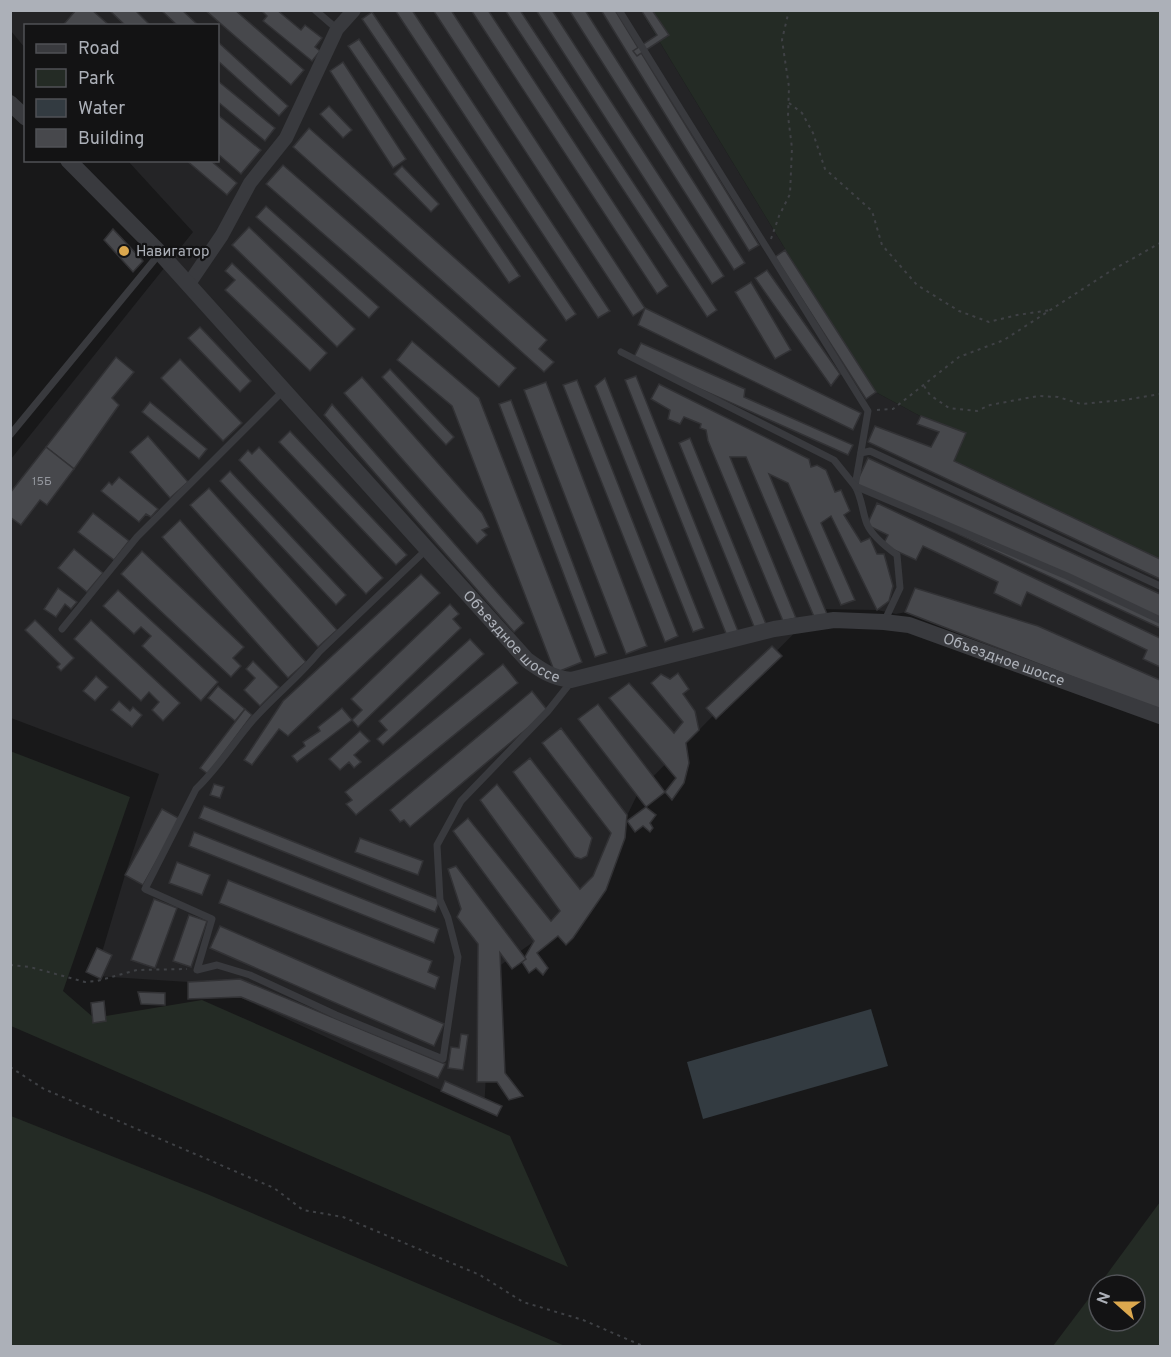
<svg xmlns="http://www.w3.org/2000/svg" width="1171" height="1357" font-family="Overpass,sans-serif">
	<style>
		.built { fill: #242426 }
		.green { fill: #242b25 }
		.water { fill: #333b41 }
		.building { fill: #47484c; stroke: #323235; stroke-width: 1.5 }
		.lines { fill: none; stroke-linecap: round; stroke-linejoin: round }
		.path { stroke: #3f4145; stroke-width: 2; stroke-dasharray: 3 4.5; stroke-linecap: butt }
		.service { stroke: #393a3e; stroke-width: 7 }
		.minor { stroke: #393a3e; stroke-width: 14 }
		.tertiary { stroke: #393a3e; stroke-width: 16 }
		.poi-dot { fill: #dca84e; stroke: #131314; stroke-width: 2 }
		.labels { text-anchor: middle; stroke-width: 4.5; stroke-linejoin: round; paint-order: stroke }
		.number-label { font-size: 12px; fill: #93969d }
		.poi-label { font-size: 15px; fill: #acb0b8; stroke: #131314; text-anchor: start }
		.street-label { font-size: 15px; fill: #acb0b8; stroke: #131314 }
	</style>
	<rect width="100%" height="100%" fill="#181819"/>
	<path class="built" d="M11 10 641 11 870 389 935 424 958 469 1160 561V698L917 610 896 614 877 610 818 609 639 791 582 908 492 971 484 1110 224 990 188 982 95 976 125 875 159 774 11 718V459L193 232 128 161 218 160V26H26L25 48 11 31Z"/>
	<g class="green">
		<path d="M641 11H1160V561L958 469 935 424 870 389Z"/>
		<path d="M10 751 130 797 63 991 94 1018 202 1000 510 1136 568 1267 11 1026Z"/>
		<path d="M11 1116 207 1194 565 1346H11Z"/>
		<path d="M1160 1202V1346H1053L1099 1285V1321H1135V1285H1099Z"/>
	</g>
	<path class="water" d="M871 1009 888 1066 703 1119 687 1062Z"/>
	<g class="building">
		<path d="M76 10H92L110 26H65L64 24Z"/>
		<path d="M109 10H135L151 26H126Z"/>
		<path d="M161 10H182L199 26H178Z"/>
		<path d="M205 10H235L304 70 291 85Z"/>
		<path d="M261 10H277L301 30 305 25 322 38 315 47 320 51 312 61 263 21 267 16Z"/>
		<path d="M395 10H412L610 311 598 318Z"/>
		<path d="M433 10H451L645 308 633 316Z"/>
		<path d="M471 10H488L668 286 657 294Z"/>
		<path d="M505 10H520L717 310 707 317Z"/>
		<path d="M536 10H552L724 276 712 284Z"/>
		<path d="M569 10H585L745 263 734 270Z"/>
		<path d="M601 10H615L759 245 749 251Z"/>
		<path d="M641 10H652L669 35 637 56 633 51 657 35Z"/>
		<path d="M372 12 576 314 566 321 362 19Z"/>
		<path d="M359 39 520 276 509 283 348 46Z"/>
		<path d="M218 42 288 106 279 116 218 61Z"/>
		<path d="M343 62 406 159 393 168 330 71Z"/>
		<path d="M218 81 275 128 265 141 218 102Z"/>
		<path d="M329 106 352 130 343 138 320 114Z"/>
		<path d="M218 115 261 150 241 174 218 154Z"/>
		<path d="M309 128 547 340 539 349 554 362 544 372 293 147Z"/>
		<path d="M186 160H210L237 183 227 195Z"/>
		<path d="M283 165 516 368 499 387 266 184Z"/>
		<path d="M402 166 439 204 431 212 394 174Z"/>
		<path d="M266 206 379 307 369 318 256 217Z"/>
		<path d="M249 227 355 329 337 347 232 245Z"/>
		<path d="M113 229 143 261 133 272 104 240Z"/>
		<path d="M785 250 876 392 866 399 775 257Z"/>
		<path d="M232 263 327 353 310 371 225 290 235 280 225 271Z"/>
		<path d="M767 270 840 374 831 386 755 278Z"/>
		<path d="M751 282 791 350 775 359 735 292Z"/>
		<path d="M645 308 861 413 853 430 638 325Z"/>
		<path d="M200 327 251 381 240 392 188 338Z"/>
		<path d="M412 341 479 398 582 662 555 673 452 406 397 360Z"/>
		<path d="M641 343 745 389 744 397 853 445 848 455 633 359Z"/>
		<path d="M116 357 134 372 112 398 119 405 74 469 46 447Z"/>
		<path d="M180 359 242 423 223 441 161 378Z"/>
		<path d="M390 369 454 437 446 445 382 377Z"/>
		<path d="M636 376 738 631 727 636 625 380Z"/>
		<path d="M362 377 482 513 489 527 482 530 487 535 477 544 344 393Z"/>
		<path d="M605 378 704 628 693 632 595 386Z"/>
		<path d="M577 380 678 636 665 642 563 385Z"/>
		<path d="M546 382 647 646 626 654 524 390Z"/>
		<path d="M659 384 809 459 811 467 817 465 826 470 835 492 841 490 850 511 844 515 861 542 870 538 877 554H884L893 586 889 601 877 610 831 516 821 523 855 600 841 605 788 483 769 474 827 614 815 619 746 457H730L796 618 783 621 708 441 706 430 700 428 701 424 684 417 680 424 668 419 670 410 651 399Z"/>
		<path d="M511 400 607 653 595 657 499 404Z"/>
		<path d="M150 402 207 449 199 459 142 412Z"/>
		<path d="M332 404 524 623 514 632 324 415Z"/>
		<path d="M921 416 966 433 954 461 1160 559V579L868 442 875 426 931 447 939 432 917 424Z"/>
		<path d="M290 431 407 555 396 565 279 442Z"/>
		<path d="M148 436 188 482 170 498 130 452Z"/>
		<path d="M690 438 766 624 755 629 679 443Z"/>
		<path d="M46 447 74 469 47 505 40 500 21 525 10 517V493Z"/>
		<path d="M259 447 383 578 366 594 239 460 248 450 252 454Z"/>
		<path d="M868 458 1160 594V628L855 486Z"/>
		<path d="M230 471 346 595 336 605 220 481Z"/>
		<path d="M119 477 158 509 151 517 146 514 139 522 101 491 109 482 112 485Z"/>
		<path d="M209 488 337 630 318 647 190 505Z"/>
		<path d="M877 503 1160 638V667L1143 659 1147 650 1027 592 1021 606 994 593 998 582 923 546 916 560 883 545 888 535 867 525Z"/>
		<path d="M93 513 129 541 114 560 78 532Z"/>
		<path d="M180 520 306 662 288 678 162 537Z"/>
		<path d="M74 549 103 573 87 592 58 568Z"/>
		<path d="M142 551 244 647 233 658 241 666 231 677 121 574Z"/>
		<path d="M421 574 440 593 288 736 279 729 252 765 244 760 283 701Z"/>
		<path d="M58 588 77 602 71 609 65 604 56 617 44 609Z"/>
		<path d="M915 588 1038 626 1160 680V711L905 612Z"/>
		<path d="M118 590 218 682 201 701 142 646 151 636 141 627 134 634 103 606Z"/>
		<path d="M450 604 459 614 453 619 461 628 358 727 352 720 362 710 351 699Z"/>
		<path d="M35 620 74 658 61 671 57 667 60 664 25 630Z"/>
		<path d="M91 620 180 703 163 721 152 710 159 702 149 692 141 701 74 639Z"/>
		<path d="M470 639 484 654 383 745 377 739 387 730 379 721Z"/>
		<path d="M772 646 782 656 716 719 706 708Z"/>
		<path d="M253 661 279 687 260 706 244 690 255 678 246 669Z"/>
		<path d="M503 664 518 683 356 815 346 804 352 800 345 792Z"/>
		<path d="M678 673 689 689 683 694 695 711 699 730 686 743 689 763 684 783 672 800 665 792 676 778 609 698 629 683 674 733 683 722 651 683 661 674 670 679Z"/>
		<path d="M96 676 108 687 95 701 83 691Z"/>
		<path d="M218 686 245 709 235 721 208 698Z"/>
		<path d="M532 691 548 711 410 827 404 820 400 822 390 810Z"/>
		<path d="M119 701 130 711 133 707 142 715 132 727 111 710Z"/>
		<path d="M598 704 665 792 646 807 578 719Z"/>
		<path d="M342 708 352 720 297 762 292 756 305 746 303 742 320 731 318 727Z"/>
		<path d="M245 709 252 715 208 774 200 768Z"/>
		<path d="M561 728 627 815 625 838 606 890 573 938 566 945 558 936 537 953 548 968 543 975 536 968 529 973 522 962 534 941 453 831 468 818 551 921 560 911 480 800 497 784 580 889 593 876 611 833 542 743Z"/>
		<path d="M360 731 370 741 354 755 361 762 354 768 349 762 340 770 329 759Z"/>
		<path d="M530 758 592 838 587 856 581 859 575 857 513 772Z"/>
		<path d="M214 784 224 787 220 798 210 795Z"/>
		<path d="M204 806 440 900 435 912 199 818Z"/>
		<path d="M646 807 656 815 650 823 653 828 650 832 643 826 635 832 627 821Z"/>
		<path d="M162 809 180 819 143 885 125 875Z"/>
		<path d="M194 832 439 929 434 943 189 846Z"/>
		<path d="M360 838 423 861 418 875 355 852Z"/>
		<path d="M177 862 210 875 202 895 169 883Z"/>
		<path d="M456 866 526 959 512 969 500 953 505 1073 523 1096 509 1100 497 1082H477L478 944 457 917 461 909 448 869Z"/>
		<path d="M228 880 432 961 428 972 439 977 435 989 219 903Z"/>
		<path d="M154 899 177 908 155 968 131 960Z"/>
		<path d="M189 915 207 921 191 967 173 961Z"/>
		<path d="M220 926 444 1024 434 1046 210 948Z"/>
		<path d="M97 948 112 955 101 979 86 972Z"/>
		<path d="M240 979 445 1064 438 1078 241 997 188 999V982Z"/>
		<path d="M138 992 165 993V1005L141 1004Z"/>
		<path d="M104 1001 106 1021 93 1023 91 1003Z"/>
		<path d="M461 1034 468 1035 463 1070 448 1068 451 1047 459 1048Z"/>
		<path d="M445 1081 502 1106 497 1116 441 1091Z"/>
	</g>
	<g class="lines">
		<g class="path">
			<path d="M789 103 802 113 813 133 825 169 872 211 882 245 917 285 959 311 989 322 1017 315 1051 310"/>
			<path d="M771 239 779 216 790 194 792 148 788 116 789 87 782 40 789 10"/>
			<path d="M924 386 930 395 949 408 977 411 990 405 1038 396 1058 397 1081 404 1124 400 1160 394"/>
			<path d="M877 410 893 409 959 357 1004 340 1109 272 1160 243"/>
			<path d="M10 965 30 967 85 982 97 981 137 970 187 969"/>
			<path d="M10 1067 44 1089 274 1188 303 1210 343 1217 480 1275 523 1302 583 1320 643 1346"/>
		</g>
		<g class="service">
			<path d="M315 10 337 29"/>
			<path d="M619 10 868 411 855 486C862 498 862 511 867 524 872 536 886 547 897 555L900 588 884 622"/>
			<path d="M621 352 834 460 855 486 1067 576 1160 620"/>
			<path d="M10 435 160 253"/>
			<path d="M861 453 870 451 1160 586"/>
			<path d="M427 549 319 652C299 677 274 696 253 720 234 742 218 768 196 789L145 889 212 919 197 970 217 965 250 975 336 1015 443 1059 458 957 448 918 440 900 437 845 461 801 548 711 571 682"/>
			<path d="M62 629 137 537 284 390"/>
		</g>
		<path class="minor" d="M188 285 222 235 250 183 286 138 337 29 354 10"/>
		<g class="tertiary">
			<path d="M10 103 26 118"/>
			<path id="s1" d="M68 160 160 253 527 660C542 671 553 678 571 680L774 629 834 620 884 622 909 625 1160 716"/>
		</g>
	</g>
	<circle class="poi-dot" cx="124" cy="251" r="6"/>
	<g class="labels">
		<g class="number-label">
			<text x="42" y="485">15Б</text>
		</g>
		<g class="poi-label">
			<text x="136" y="256">Навигатор</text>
		</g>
		<g class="street-label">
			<text dy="5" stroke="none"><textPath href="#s1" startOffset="652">Объездное шоссе</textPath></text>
			<text dy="5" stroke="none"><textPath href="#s1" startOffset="1174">Объездное шоссе</textPath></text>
		</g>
	</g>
	<rect width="1171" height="1357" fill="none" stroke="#acb0b8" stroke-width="24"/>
	<rect x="24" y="24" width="195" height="138" fill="#131314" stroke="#505256" stroke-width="1.5"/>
	<rect x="36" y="44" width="30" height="9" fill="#393a3e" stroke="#505256" stroke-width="1.5"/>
	<text x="78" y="54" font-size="18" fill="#acb0b8">Road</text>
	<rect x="36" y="69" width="30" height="18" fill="#242b25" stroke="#505256" stroke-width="1.5"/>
	<text x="78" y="84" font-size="18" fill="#acb0b8">Park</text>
	<rect x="36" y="99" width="30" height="18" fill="#333b41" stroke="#505256" stroke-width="1.5"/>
	<text x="78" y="114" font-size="18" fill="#acb0b8">Water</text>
	<rect x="36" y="129" width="30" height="18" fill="#47484c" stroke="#505256" stroke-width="1.5"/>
	<text x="78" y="144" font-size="18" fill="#acb0b8">Building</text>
	<g transform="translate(1117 1303) rotate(291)"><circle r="28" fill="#131314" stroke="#505256" stroke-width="1.5"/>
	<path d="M0-4.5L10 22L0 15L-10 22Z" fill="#dca84e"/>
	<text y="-9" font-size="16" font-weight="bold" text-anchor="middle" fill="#acb0b8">N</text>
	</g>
</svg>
